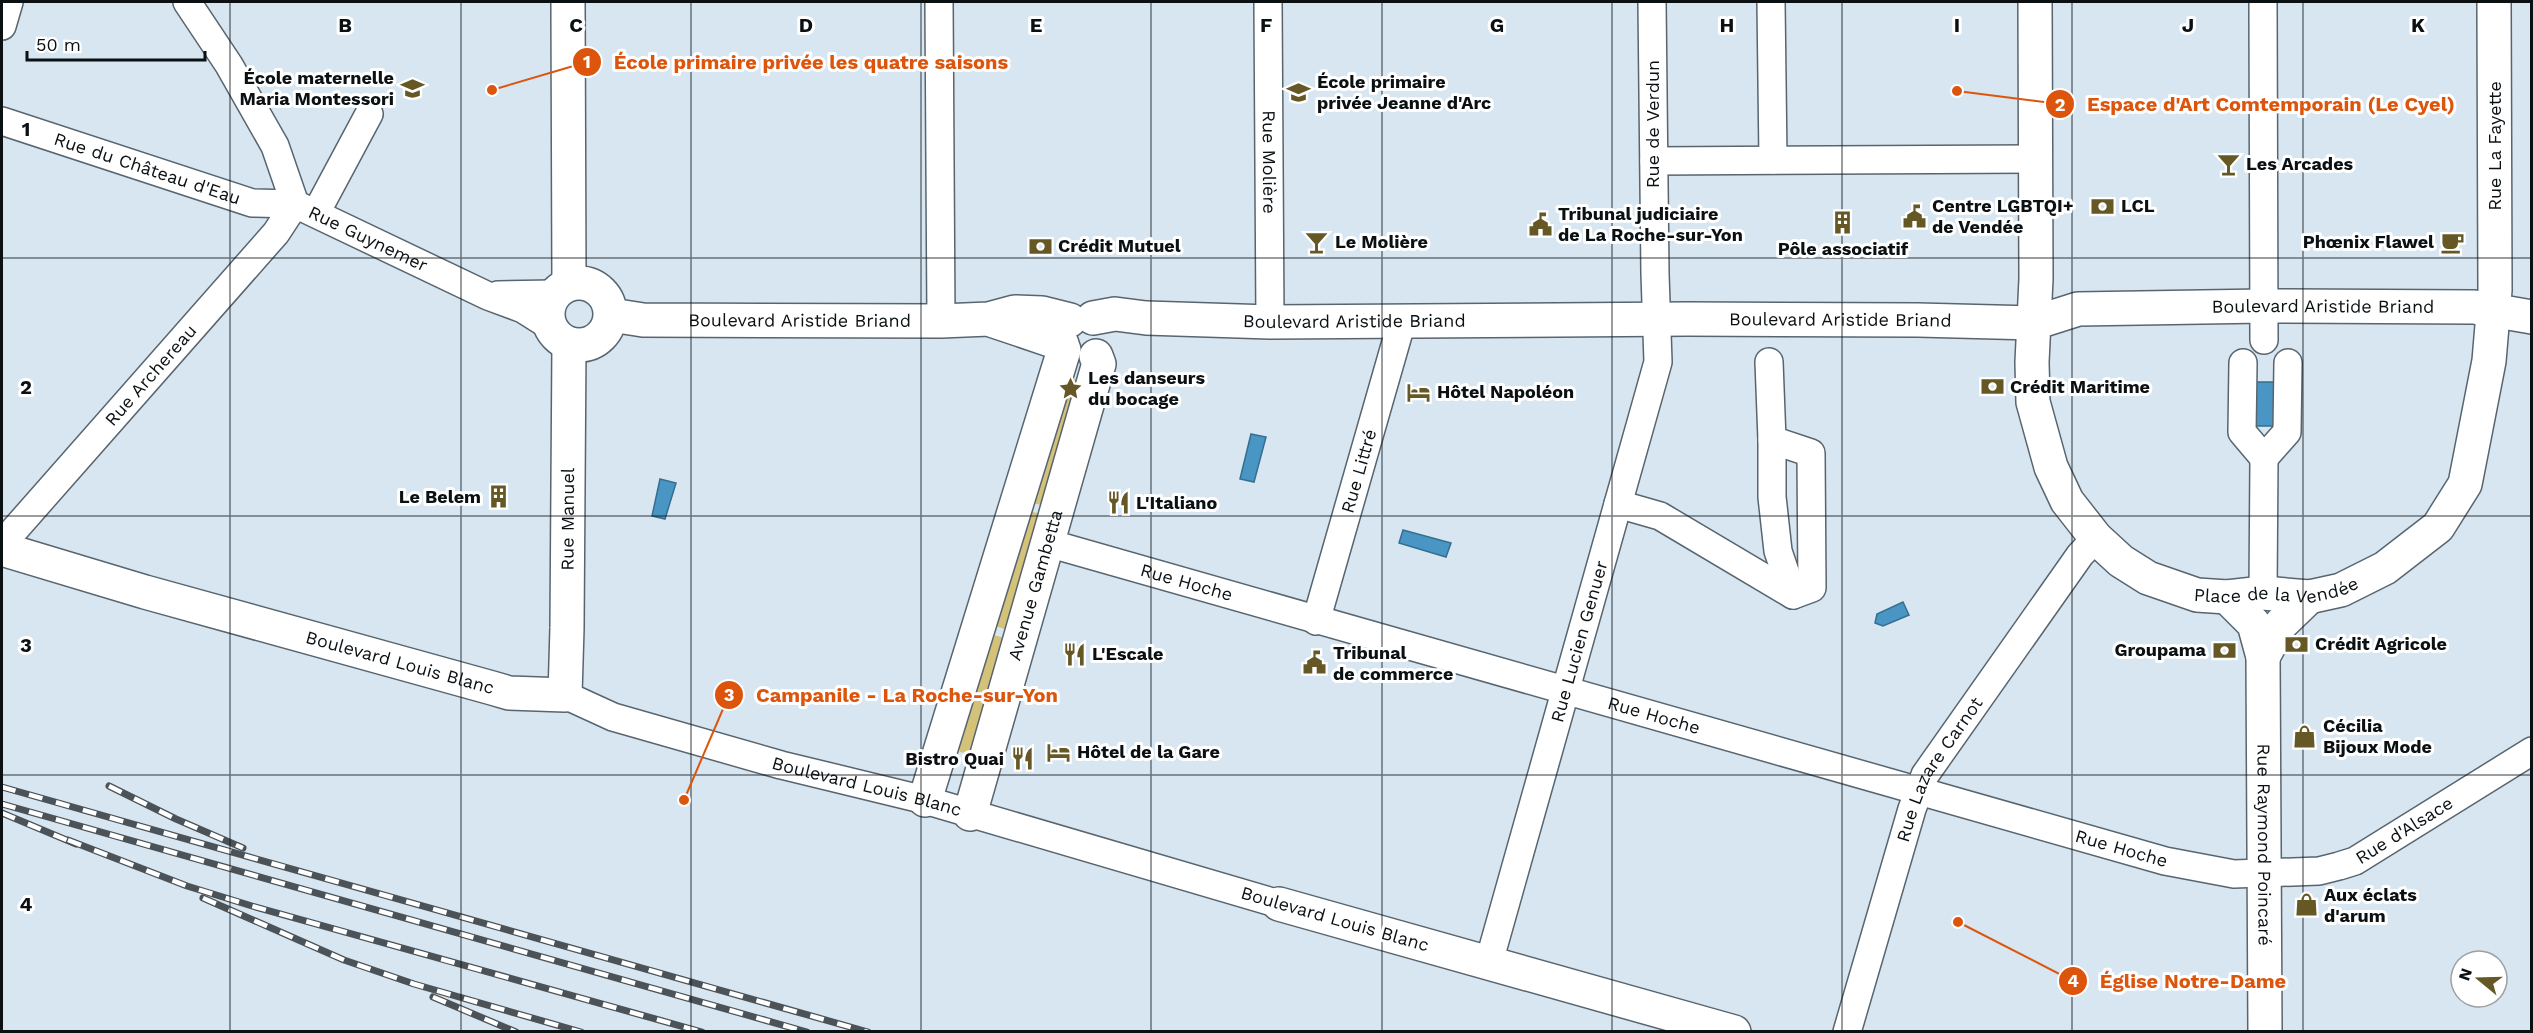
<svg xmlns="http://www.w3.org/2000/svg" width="2533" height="1033" font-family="'Work Sans',sans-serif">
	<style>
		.green { fill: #d5c279 }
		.water { fill: #4996c5; stroke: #366e90; stroke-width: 1.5 }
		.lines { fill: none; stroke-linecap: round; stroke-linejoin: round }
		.street-casing { stroke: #58656f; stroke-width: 30 }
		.secondary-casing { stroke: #58656f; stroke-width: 36 }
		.street { stroke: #fff; stroke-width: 27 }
		.secondary { stroke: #fff; stroke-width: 33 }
		.rail-casing { stroke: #4b5358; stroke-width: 7 }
		.rail { stroke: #fff; stroke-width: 4.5; stroke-dasharray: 14; stroke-linecap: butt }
		.grid { fill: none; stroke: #0b1013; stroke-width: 1.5; stroke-opacity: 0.55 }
		.labels { text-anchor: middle; stroke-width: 6; stroke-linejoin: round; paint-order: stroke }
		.poi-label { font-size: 18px; font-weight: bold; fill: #0b1013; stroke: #fff; text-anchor: start }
		.street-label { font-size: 18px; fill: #0b1013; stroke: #fff }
		.grid-label { font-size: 20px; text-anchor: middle; font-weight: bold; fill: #0b1013; stroke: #fff; stroke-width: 6; stroke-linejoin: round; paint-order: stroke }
		.leader { fill: none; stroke: #dd550c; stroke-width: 2 }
		.callout-dot { fill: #dd550c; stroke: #fff; stroke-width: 2 }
		.mark-label { font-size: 18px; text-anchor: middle; font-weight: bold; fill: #fff }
		.callout-label { font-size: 20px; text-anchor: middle; font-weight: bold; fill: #dd550c; stroke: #fff; stroke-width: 6; stroke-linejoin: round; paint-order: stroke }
	</style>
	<rect width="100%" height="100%" fill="#d7e6f1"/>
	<g class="green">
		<path d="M1072 378 1080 381 1050 507 1028 502Z"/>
		<path d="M1025 510 1048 516 1014 632 992 625Z"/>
		<path d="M990 634 1012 640 975 755 960 752 958 744Z"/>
	</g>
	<g class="water">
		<path d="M2252 382H2279L2278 426H2252Z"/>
		<path d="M1251 434 1266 437 1254 482 1240 479Z"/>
		<path d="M660 479 676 483 665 519 652 516Z"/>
		<path d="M1403 530 1451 543 1446 557 1399 543Z"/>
		<path d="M1903 602 1909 615 1883 626 1875 623 1877 614Z"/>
	</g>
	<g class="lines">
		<defs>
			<g id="street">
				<path d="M187 2 229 65 275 146 295 204"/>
				<path d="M939 2 941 321"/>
				<path id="s1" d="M1268 2 1270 322"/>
				<path d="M1771 2 1773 160"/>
				<path d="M2263 2 2264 340"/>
				<path d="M2 26 9 2"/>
				<path id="s2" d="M2 121 252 203 295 204 488 296 523 309 550 326"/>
				<path d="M1654 161 2036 159"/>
				<path d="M316 213 369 114"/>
				<path d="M498 295 554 294"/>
				<path d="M2243 363 2242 432 2264 458 2287 432 2288 363"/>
				<path d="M1772 440V497L1778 551 1793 595"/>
				<path d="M1618 504 1660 516 1793 595 1812 588 1811 453 1772 440 1769 362"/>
				<path id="s3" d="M1048 543 2165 861 2234 874 2319 871 2339 866 2355 861 2532 751"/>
				<path id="s4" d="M2 544 276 233 295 204"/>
				<path d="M2263 593 2264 458"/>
				<path id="s5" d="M1316 621 1402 321"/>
				<path id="s6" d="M565 695 613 717 781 765 925 800 1279 904"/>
				<path id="s7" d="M1489 962 1658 362 1655 274 1652 2"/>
				<path id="s8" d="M1847 1032 1912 809 1925 775 2080 555 2096 538"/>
			</g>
			<g id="secondary">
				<path d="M568 2 569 283"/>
				<path id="s9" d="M2035 2 2036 279 2032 362 2033 402 2051 467 2067 501 2096 538 2121 561 2148 578 2197 595 2227 597 2263 593 2309 597 2341 590 2385 568 2438 527 2465 484 2489 361 2495 290 2494 2"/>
				<circle cx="579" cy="314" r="31"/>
				<path id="s10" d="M611 315 643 320 941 321 989 319 1015 312 1042 313 1070 320"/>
				<path id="s11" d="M1093 318 1115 314 1146 318 1270 322 1688 319 1918 320 2034 323 2078 309 2264 306 2474 307 2532 317"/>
				<path d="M994 321 1062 344"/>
				<path id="s12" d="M2 549 145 592 492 688 509 693 565 695 567 628 569 344"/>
				<path id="s13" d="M2227 597 2254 624 2263 657 2265 1032"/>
				<path d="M2263 657 2281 624 2309 597"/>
				<path d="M925 800 1064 350"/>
				<path id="s14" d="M970 814 1097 370 1099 364 1096 356"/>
				<path d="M1279 904 1734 1032"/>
			</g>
		</defs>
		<use href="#street" class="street-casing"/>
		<use href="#secondary" class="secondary-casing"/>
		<use href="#street" class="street"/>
		<use href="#secondary" class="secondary"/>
		<defs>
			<g id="rail">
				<path d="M109 786 176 819 243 848"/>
				<path d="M2 787 868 1032"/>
				<path d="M2 804 807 1032"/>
				<path d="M2 813 76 844"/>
				<path d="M68 840 187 886 252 906 702 1032"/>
				<path d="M203 898 344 960 414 984 581 1032"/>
				<path d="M433 997 516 1032"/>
			</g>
		</defs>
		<use href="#rail" class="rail-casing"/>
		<use href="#rail" class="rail"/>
	</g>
	<path class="grid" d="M230 2V1032M461 2V1032M691 2V1032M921 2V1032M1151 2V1032M1382 2V1032M1612 2V1032M1842 2V1032M2072 2V1032M2303 2V1032M2 258H2532M2 516H2532M2 775H2532"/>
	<defs>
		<symbol id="school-bare" viewBox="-9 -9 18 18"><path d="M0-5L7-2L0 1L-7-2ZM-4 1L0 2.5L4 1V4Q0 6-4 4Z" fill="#655825" stroke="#fff" stroke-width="2.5" paint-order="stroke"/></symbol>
		<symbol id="bar-bare" viewBox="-9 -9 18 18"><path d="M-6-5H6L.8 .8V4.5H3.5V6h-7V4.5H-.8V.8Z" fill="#655825" stroke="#fff" stroke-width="2.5" paint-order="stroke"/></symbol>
		<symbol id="bank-bare" viewBox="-9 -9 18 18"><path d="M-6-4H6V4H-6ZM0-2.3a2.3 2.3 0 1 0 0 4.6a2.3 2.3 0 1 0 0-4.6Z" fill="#655825" stroke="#fff" stroke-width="2.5" paint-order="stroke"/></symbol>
		<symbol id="civic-bare" viewBox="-9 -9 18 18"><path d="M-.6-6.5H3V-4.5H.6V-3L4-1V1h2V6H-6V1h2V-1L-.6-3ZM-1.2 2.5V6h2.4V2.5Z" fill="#655825" stroke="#fff" stroke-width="2.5" paint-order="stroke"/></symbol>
		<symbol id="building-bare" viewBox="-9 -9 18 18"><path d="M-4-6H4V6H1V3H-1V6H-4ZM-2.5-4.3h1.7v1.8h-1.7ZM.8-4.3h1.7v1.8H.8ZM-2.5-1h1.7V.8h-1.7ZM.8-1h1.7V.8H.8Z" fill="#655825" stroke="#fff" stroke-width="2.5" paint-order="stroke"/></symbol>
		<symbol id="cafe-bare" viewBox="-9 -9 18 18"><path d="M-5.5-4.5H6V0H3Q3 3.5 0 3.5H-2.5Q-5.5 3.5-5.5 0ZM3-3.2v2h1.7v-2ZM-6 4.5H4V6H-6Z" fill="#655825" stroke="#fff" stroke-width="2.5" paint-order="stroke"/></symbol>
		<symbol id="sight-bare" viewBox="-9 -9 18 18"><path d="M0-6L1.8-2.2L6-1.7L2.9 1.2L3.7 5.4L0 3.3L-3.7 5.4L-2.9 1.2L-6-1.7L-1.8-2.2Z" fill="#655825" stroke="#fff" stroke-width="2.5" paint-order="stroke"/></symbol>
		<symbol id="hotel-bare" viewBox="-9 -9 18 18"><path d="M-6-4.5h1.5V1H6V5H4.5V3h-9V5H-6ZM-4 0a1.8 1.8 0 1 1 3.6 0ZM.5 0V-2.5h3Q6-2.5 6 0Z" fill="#655825" stroke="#fff" stroke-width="2.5" paint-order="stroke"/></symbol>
		<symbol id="restaurant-bare" viewBox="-9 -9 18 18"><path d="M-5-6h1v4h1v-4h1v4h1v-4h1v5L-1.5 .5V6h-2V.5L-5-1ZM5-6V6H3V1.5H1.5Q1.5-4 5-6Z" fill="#655825" stroke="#fff" stroke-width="2.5" paint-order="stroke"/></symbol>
		<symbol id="shop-bare" viewBox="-9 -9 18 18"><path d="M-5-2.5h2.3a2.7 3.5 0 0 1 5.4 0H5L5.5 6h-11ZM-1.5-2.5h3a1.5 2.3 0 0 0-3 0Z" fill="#655825" stroke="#fff" stroke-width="2.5" paint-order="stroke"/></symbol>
	</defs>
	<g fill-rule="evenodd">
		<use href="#school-bare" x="396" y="72" width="33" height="33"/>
		<use href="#school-bare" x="1282" y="76" width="33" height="33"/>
		<use href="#bar-bare" x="2212" y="148" width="33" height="33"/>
		<use href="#bank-bare" x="2086" y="190" width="33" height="33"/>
		<use href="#civic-bare" x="1898" y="200" width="33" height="33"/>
		<use href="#building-bare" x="1826" y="206" width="33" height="33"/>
		<use href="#civic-bare" x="1524" y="208" width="33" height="33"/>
		<use href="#bar-bare" x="1300" y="226" width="33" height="33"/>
		<use href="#cafe-bare" x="2436" y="226" width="33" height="33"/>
		<use href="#bank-bare" x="1024" y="230" width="33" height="33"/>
		<use href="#bank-bare" x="1976" y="370" width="33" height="33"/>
		<use href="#sight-bare" x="1054" y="372" width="33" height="33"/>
		<use href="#hotel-bare" x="1402" y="376" width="33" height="33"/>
		<use href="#building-bare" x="482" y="480" width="33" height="33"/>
		<use href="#restaurant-bare" x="1102" y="486" width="33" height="33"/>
		<use href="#bank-bare" x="2280" y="628" width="33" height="33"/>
		<use href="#bank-bare" x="2208" y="634" width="33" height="33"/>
		<use href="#restaurant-bare" x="1058" y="638" width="33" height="33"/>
		<use href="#civic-bare" x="1298" y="646" width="33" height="33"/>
		<use href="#shop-bare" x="2288" y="720" width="33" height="33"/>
		<use href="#hotel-bare" x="1042" y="736" width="33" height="33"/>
		<use href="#restaurant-bare" x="1006" y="742" width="33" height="33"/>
		<use href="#shop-bare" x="2290" y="888" width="33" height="33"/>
	</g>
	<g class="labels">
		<g class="poi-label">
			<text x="394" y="84" text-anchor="end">École maternelle<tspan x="394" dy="21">Maria Montessori</tspan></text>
			<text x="1317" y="88">École primaire<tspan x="1317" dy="21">privée Jeanne d'Arc</tspan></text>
			<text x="2246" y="170">Les Arcades</text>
			<text x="1932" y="212">Centre LGBTQI+<tspan x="1932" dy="21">de Vendée</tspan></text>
			<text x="2121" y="212">LCL</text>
			<text x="1558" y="220">Tribunal judiciaire<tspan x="1558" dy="21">de La Roche-sur-Yon</tspan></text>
			<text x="1335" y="248">Le Molière</text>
			<text x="2434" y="248" text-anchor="end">Phœnix Flawel</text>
			<text x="1058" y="252">Crédit Mutuel</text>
			<text x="1843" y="255" text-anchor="middle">Pôle associatif</text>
			<text x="1088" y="384">Les danseurs<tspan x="1088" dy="21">du bocage</tspan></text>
			<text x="2010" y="393">Crédit Maritime</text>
			<text x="1437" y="398">Hôtel Napoléon</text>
			<text x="481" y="503" text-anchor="end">Le Belem</text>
			<text x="1136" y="509">L'Italiano</text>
			<text x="2315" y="650">Crédit Agricole</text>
			<text x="2206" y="656" text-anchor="end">Groupama</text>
			<text x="1333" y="659">Tribunal<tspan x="1333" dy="21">de commerce</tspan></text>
			<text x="1092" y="660">L'Escale</text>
			<text x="2323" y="732">Cécilia<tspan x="2323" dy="21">Bijoux Mode</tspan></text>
			<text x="1077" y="758">Hôtel de la Gare</text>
			<text x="1004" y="765" text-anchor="end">Bistro Quai</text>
			<text x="2324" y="901">Aux éclats<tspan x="2324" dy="21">d'arum</tspan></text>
		</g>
		<g class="street-label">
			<text transform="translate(1653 124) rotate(-90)" y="6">Rue de Verdun</text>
			<text transform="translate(2495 146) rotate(-90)" y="6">Rue La Fayette</text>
			<text dy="6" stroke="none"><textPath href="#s1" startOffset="160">Rue Molière</textPath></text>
			<text dy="6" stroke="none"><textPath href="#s2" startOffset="153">Rue du Château d'Eau</textPath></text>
			<text dy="6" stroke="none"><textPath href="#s2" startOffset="387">Rue Guynemer</textPath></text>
			<text dy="6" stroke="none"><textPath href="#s11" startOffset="1233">Boulevard Aristide Briand</textPath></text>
			<text dy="6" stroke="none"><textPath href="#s10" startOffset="189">Boulevard Aristide Briand</textPath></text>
			<text dy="6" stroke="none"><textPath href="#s11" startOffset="262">Boulevard Aristide Briand</textPath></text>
			<text dy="6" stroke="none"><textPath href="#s11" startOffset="748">Boulevard Aristide Briand</textPath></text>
			<text dy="6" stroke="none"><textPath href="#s4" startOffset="225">Rue Archereau</textPath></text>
			<text dy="6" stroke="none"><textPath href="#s5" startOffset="156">Rue Littré</textPath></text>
			<text dy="6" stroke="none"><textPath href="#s12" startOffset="759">Rue Manuel</textPath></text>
			<text dy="6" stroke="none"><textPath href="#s3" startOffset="144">Rue Hoche</textPath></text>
			<text dy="6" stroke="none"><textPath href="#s9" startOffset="750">Place de la Vendée</textPath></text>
			<text dy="6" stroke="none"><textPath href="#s14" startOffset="238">Avenue Gambetta</textPath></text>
			<text dy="6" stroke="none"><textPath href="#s7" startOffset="333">Rue Lucien Genuer</textPath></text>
			<text dy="6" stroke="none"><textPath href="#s12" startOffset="414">Boulevard Louis Blanc</textPath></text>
			<text dy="6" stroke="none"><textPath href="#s3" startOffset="630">Rue Hoche</textPath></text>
			<text dy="6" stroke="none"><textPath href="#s8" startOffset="280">Rue Lazare Carnot</textPath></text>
			<text dy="6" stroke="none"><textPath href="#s6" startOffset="316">Boulevard Louis Blanc</textPath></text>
			<text dy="6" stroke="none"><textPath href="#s3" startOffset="1412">Rue d'Alsace</textPath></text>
			<text dy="6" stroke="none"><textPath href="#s13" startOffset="260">Rue Raymond Poincaré</textPath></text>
			<text dy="6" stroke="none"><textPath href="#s3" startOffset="1116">Rue Hoche</textPath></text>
			<text transform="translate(1335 919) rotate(16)" y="6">Boulevard Louis Blanc</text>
		</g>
	</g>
	<g class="grid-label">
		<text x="345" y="32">B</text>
		<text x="576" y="32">C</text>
		<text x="806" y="32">D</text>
		<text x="1036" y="32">E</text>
		<text x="1266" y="32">F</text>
		<text x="1497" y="32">G</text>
		<text x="1727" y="32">H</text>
		<text x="1957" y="32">I</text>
		<text x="2188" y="32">J</text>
		<text x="2418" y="32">K</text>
		<text x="26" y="136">1</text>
		<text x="26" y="394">2</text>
		<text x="26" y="652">3</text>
		<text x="26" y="911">4</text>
	</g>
	<path class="leader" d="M492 90L587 62M1957 91L2060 104M684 800L729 695M1958 922L2073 981"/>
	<g class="callout-dot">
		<circle cx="492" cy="90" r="6"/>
		<circle cx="1957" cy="91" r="6"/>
		<circle cx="684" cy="800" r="6"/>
		<circle cx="1958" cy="922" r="6"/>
		<circle cx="587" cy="62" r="15"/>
		<circle cx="2060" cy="104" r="15"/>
		<circle cx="729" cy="695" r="15"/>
		<circle cx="2073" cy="981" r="15"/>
	</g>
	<g class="mark-label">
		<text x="587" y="68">1</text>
		<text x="2060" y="111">2</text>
		<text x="729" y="701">3</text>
		<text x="2073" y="987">4</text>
	</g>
	<g class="callout-label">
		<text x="811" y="69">École primaire privée les quatre saisons</text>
		<text x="2271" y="111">Espace d'Art Comtemporain (Le Cyel)</text>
		<text x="907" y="702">Campanile - La Roche-sur-Yon</text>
		<text x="2193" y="988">Église Notre-Dame</text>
	</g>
	<rect width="2533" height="1033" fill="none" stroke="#0b1013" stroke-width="6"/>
	<g transform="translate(2479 979) rotate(289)"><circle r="28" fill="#ffffff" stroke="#9d9fa1" stroke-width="1.5"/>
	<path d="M0-4.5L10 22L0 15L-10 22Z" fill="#655825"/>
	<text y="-9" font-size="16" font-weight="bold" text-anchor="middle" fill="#0b1013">N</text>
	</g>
	<path d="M27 51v9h178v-9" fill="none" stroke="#0b1013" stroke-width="3"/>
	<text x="36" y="51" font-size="18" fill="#0b1013" stroke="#ffffff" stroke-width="4.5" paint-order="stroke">50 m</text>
</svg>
